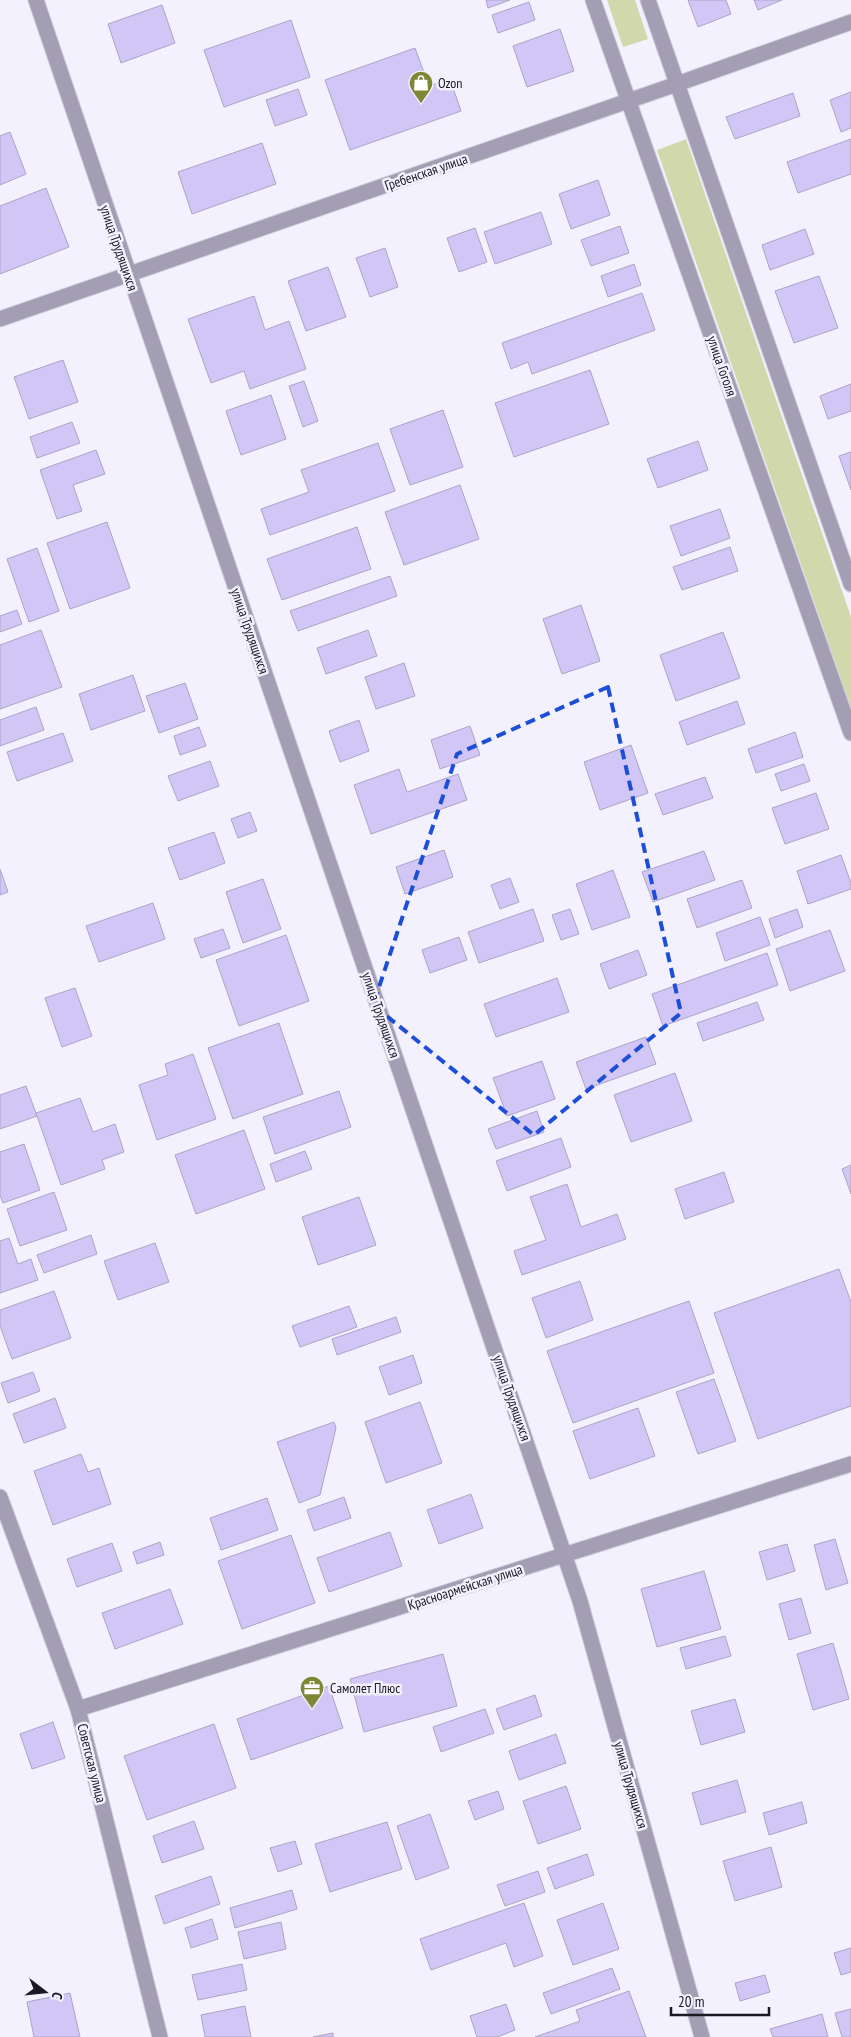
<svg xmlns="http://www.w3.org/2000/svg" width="851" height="2037" font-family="'PT Sans Narrow',sans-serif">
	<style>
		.green { fill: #d1d8ab }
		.building { fill: #d2c6f7; stroke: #aca4c5 }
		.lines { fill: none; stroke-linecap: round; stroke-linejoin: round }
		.minor-casing { stroke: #d1cedc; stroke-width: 17 }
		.minor { stroke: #a39eb3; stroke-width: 15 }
		.marked { fill: none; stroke: #1d4ed8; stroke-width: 4; stroke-dasharray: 10 6; stroke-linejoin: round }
		.labels { text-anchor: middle; stroke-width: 5; stroke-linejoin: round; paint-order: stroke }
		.poi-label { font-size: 14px; fill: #1b1824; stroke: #f4f1ff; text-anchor: start }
		.street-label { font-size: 14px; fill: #1b1824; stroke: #f4f1ff }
	</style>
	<rect width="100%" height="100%" fill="#f4f1ff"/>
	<g class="green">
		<path d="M607 0H635L648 39 623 47Z"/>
		<path d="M686 139 851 617V708L657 150Z"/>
	</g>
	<g class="building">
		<path d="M486 0H510L488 8Z"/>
		<path d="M688 0H726L731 14 698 27Z"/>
		<path d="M754 0H782L758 10Z"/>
		<path d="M529 2 535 20 498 33 492 15Z"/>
		<path d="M162 5 175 43 121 63 108 24Z"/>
		<path d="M291 20 310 77 224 107 204 50Z"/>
		<path d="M560 29 574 71 527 87 513 46Z"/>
		<path d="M415 48 429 86 450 79 461 111 350 150 325 80Z"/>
		<path d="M298 89 307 115 275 126 266 100Z"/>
		<path d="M851 92V128L841 132 830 100Z"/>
		<path d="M793 93 800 116 735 139 726 117Z"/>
		<path d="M10 132 26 174 0 185V136Z"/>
		<path d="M851 139V174L798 193 787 162Z"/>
		<path d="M262 143 276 184 192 214 178 172Z"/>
		<path d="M598 180 610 215 571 229 559 194Z"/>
		<path d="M46 188 69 247 0 274V206Z"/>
		<path d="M541 212 552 244 495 264 484 232Z"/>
		<path d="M620 226 629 253 591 266 581 240Z"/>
		<path d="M475 228 487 262 459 272 447 238Z"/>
		<path d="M805 229 814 254 770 270 762 245Z"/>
		<path d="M385 248 398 287 370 297 356 258Z"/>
		<path d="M634 264 641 285 608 297 601 276Z"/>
		<path d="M328 267 346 317 306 331 288 281Z"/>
		<path d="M819 276 838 328 794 343 775 291Z"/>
		<path d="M642 293 655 330 532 374 528 362 511 369 502 343Z"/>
		<path d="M254 296 265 330 289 321 306 369 250 389 244 371 211 383 188 319Z"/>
		<path d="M63 360 78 402 29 419 14 377Z"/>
		<path d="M590 370 609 424 514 457 495 403Z"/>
		<path d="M304 381 318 421 303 427 289 386Z"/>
		<path d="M851 384V411L828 419 820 396Z"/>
		<path d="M271 395 286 439 241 455 226 411Z"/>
		<path d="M443 410 463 467 410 485 390 429Z"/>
		<path d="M72 422 80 443 37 458 30 437Z"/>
		<path d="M698 441 708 470 658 488 647 459Z"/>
		<path d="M378 443 395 491 270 535 261 509 309 492 301 470Z"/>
		<path d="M96 450 105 474 73 485 82 511 57 519 40 470Z"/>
		<path d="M851 452V490L839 456Z"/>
		<path d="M460 485 479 539 404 565 385 512Z"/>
		<path d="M720 509 730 538 681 556 670 526Z"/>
		<path d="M107 522 130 588 70 609 47 543Z"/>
		<path d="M357 527 371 569 282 600 267 559Z"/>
		<path d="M730 547 738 571 682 590 673 567Z"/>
		<path d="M37 548 59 611 29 622 7 559Z"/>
		<path d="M390 576 397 596 298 631 290 611Z"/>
		<path d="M581 605 600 661 562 674 543 619Z"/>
		<path d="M17 610 22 624 0 632V616Z"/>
		<path d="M41 630 62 687 0 709V645Z"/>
		<path d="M368 630 377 656 326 674 317 648Z"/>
		<path d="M723 632 740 678 676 701 660 655Z"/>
		<path d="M404 663 415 696 376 709 365 677Z"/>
		<path d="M133 675 145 711 91 730 79 694Z"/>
		<path d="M185 683 198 719 159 733 146 696Z"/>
		<path d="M737 701 745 724 687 745 679 722Z"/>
		<path d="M36 707 44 730 0 746V720Z"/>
		<path d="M359 720 369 751 340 762 329 731Z"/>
		<path d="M470 726 480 755 440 769 431 740Z"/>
		<path d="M199 727 206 746 180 755 174 736Z"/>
		<path d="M795 732 803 757 756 773 748 749Z"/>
		<path d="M63 733 73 761 17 781 7 752Z"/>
		<path d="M631 745 648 793 600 810 584 762Z"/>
		<path d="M210 761 219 786 178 801 168 776Z"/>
		<path d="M804 764 810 781 781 791 775 774Z"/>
		<path d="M399 769 407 792 458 774 467 800 371 834 354 785Z"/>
		<path d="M705 777 713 798 663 815 655 794Z"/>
		<path d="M816 793 829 829 785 844 772 808Z"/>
		<path d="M250 812 257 831 238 838 231 819Z"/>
		<path d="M214 832 225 863 180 880 168 848Z"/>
		<path d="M444 850 453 877 405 894 396 867Z"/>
		<path d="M704 851 715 880 653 902 642 872Z"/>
		<path d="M841 855 851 883V889L808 904 797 871Z"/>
		<path d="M0 869 8 892 0 895Z"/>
		<path d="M613 870 630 917 592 930 576 884Z"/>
		<path d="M510 878 519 902 500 909 491 885Z"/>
		<path d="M263 879 281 929 243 943 226 892Z"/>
		<path d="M742 880 752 908 697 928 687 899Z"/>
		<path d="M153 903 165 939 99 962 86 926Z"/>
		<path d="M533 909 544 941 479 963 468 932Z"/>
		<path d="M570 909 579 934 561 940 552 915Z"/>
		<path d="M797 909 803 927 775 938 769 919Z"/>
		<path d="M760 917 770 945 725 961 716 933Z"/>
		<path d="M223 929 230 948 201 958 194 939Z"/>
		<path d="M830 930 845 971 790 991 776 949Z"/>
		<path d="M286 935 309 1001 239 1026 216 960Z"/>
		<path d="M459 937 467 960 430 973 422 950Z"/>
		<path d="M638 950 647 975 609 989 600 964Z"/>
		<path d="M767 953 778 985 663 1026 652 994Z"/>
		<path d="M557 978 569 1012 496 1037 484 1004Z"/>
		<path d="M75 988 92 1036 62 1047 45 998Z"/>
		<path d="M757 1002 764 1020 703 1041 697 1023Z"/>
		<path d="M279 1023 303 1094 233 1119 208 1048Z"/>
		<path d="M646 1037 656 1064 586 1089 576 1062Z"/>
		<path d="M193 1054 216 1119 157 1140 139 1085 168 1075 165 1064Z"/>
		<path d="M542 1061 555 1099 507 1116 493 1078Z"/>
		<path d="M675 1073 692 1121 631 1142 614 1095Z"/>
		<path d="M26 1086 37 1116 0 1129V1095Z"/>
		<path d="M339 1091 351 1127 275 1154 263 1117Z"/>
		<path d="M80 1098 93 1132 115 1124 124 1152 102 1160 105 1169 61 1185 36 1113Z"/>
		<path d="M537 1111 544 1132 496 1149 488 1129Z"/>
		<path d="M244 1130 265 1189 196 1214 175 1155Z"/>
		<path d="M561 1138 571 1167 507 1191 496 1161Z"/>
		<path d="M24 1144 40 1190 3 1203 0 1195V1152Z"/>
		<path d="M305 1151 312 1169 276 1182 270 1164Z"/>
		<path d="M851 1165V1194L842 1169Z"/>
		<path d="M724 1172 734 1202 685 1219 675 1189Z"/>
		<path d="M567 1184 581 1227 617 1214 626 1239 522 1275 514 1251 546 1240 530 1197Z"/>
		<path d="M54 1192 67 1230 20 1246 7 1209Z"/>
		<path d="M359 1197 376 1245 318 1265 302 1217Z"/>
		<path d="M91 1235 97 1254 44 1273 37 1255Z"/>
		<path d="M9 1238 18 1264 31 1259 38 1280 0 1293V1241Z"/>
		<path d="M155 1243 169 1282 118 1300 104 1261Z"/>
		<path d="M839 1269 851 1302V1406L758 1439 714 1313Z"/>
		<path d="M580 1281 593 1320 546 1338 532 1298Z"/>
		<path d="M54 1291 71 1338 12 1359 0 1326V1310Z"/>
		<path d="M689 1301 714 1373 573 1423 547 1351Z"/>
		<path d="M349 1306 357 1327 300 1347 292 1326Z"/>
		<path d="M396 1317 401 1332 337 1355 332 1339Z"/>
		<path d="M413 1355 422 1383 389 1395 379 1367Z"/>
		<path d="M33 1372 40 1391 8 1403 1 1383Z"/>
		<path d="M714 1379 736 1441 698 1454 676 1392Z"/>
		<path d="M55 1398 66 1428 24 1443 13 1414Z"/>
		<path d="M420 1402 442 1463 386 1483 365 1422Z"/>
		<path d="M638 1408 655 1456 590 1479 573 1431Z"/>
		<path d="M334 1422 336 1428 320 1495 299 1503 277 1442Z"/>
		<path d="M81 1454 88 1472 99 1468 111 1504 53 1525 34 1471Z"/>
		<path d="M471 1494 483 1528 439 1544 427 1510Z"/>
		<path d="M344 1497 351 1518 314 1531 307 1510Z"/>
		<path d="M267 1498 278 1530 221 1550 210 1518Z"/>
		<path d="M390 1532 402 1566 329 1592 317 1558Z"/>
		<path d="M291 1535 315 1603 242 1629 218 1561Z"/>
		<path d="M835 1539 848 1583 826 1590 814 1545Z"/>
		<path d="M160 1542 164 1555 137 1564 133 1552Z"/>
		<path d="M112 1543 122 1571 77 1587 67 1559Z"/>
		<path d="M787 1544 795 1571 767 1580 759 1552Z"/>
		<path d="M704 1571 721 1629 657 1647 641 1589Z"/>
		<path d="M170 1589 183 1624 115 1649 102 1613Z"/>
		<path d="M801 1598 811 1633 789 1640 779 1604Z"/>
		<path d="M725 1636 731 1656 686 1669 680 1648Z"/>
		<path d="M833 1643 849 1699 813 1710 797 1654Z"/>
		<path d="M443 1654 457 1706 364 1732 350 1679Z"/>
		<path d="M329 1686 343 1728 251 1760 237 1719Z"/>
		<path d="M535 1695 542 1716 504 1730 496 1709Z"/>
		<path d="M735 1699 745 1732 701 1745 691 1711Z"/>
		<path d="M485 1709 494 1733 441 1752 433 1727Z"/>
		<path d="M53 1722 65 1758 32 1769 20 1734Z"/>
		<path d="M214 1724 236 1788 147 1820 124 1756Z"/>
		<path d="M556 1734 566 1763 519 1780 509 1751Z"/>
		<path d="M737 1780 746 1812 701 1825 692 1793Z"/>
		<path d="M566 1786 581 1829 538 1844 523 1801Z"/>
		<path d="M498 1791 504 1809 475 1820 468 1801Z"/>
		<path d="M802 1802 807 1823 769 1835 763 1813Z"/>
		<path d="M430 1814 449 1868 416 1880 397 1826Z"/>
		<path d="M194 1821 204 1849 162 1863 153 1836Z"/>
		<path d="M387 1822 402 1869 330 1892 315 1844Z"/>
		<path d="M295 1841 302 1864 278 1872 270 1848Z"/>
		<path d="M771 1847 782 1887 735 1901 723 1861Z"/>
		<path d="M587 1854 594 1875 555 1889 547 1868Z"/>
		<path d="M538 1871 545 1892 505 1906 497 1885Z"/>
		<path d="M211 1876 220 1904 164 1924 155 1896Z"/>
		<path d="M292 1890 297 1909 235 1928 230 1908Z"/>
		<path d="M524 1903 543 1956 514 1967 506 1943 431 1970 420 1939Z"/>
		<path d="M603 1903 619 1949 573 1965 557 1920Z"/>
		<path d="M212 1919 218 1939 191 1948 185 1928Z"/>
		<path d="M281 1922 286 1949 244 1959 238 1932Z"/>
		<path d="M851 1948V1972L841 1975 834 1953Z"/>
		<path d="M242 1964 247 1990 198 2000 192 1975Z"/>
		<path d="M612 1968 620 1989 551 2014 543 1993Z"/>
		<path d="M765 1975 770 1992 740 2001 735 1983Z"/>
		<path d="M629 1991 646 2037H535L580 2021 576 2010Z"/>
		<path d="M70 1993 80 2037H34L27 2002Z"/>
		<path d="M506 2004 515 2030 497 2037H477L470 2016Z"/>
		<path d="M245 2006 251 2037H205L201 2015Z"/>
		<path d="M851 2009V2037H842L835 2013Z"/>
		<path d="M822 2014 828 2037H773L770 2029Z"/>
		<path d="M333 2033V2037H313Z"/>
	</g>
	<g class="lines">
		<defs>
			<g id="minor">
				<path d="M36 0 580 1601 702 2037"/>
				<path d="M593 0 851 733"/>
				<path d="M648 0 851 584"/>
				<path d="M0 319 677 84 851 22"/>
				<path d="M0 1497 78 1709 160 2037"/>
				<path d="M78 1709 851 1464"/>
			</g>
		</defs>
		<use href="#minor" class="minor-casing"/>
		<use href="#minor" class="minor"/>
	</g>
	<path class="marked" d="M608 687 681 1013 534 1135 373 1005 457 754Z"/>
	<defs>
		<symbol id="shop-pin" viewBox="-11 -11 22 30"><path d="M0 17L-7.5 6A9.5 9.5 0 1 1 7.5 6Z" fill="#7e8733" stroke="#f4f1ff"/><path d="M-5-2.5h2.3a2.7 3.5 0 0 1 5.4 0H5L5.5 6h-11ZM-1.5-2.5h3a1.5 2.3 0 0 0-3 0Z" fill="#fff"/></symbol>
		<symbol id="office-pin" viewBox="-11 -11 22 30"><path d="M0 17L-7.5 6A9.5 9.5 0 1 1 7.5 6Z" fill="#7e8733" stroke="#f4f1ff"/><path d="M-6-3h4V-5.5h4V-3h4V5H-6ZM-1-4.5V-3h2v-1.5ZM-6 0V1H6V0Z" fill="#fff"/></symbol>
	</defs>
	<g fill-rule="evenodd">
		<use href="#shop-pin" x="407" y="69" width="28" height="38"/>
		<use href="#office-pin" x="298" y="1674" width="28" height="38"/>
	</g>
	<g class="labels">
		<g class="poi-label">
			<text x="438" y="88">Ozon</text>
			<text x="330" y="1693">Самолет Плюс</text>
		</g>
		<g class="street-label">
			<text transform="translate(426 172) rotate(-19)" y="5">Гребенская улица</text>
			<text transform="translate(119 248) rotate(71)" y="5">улица Трудящихся</text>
			<text transform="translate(722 366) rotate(71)" y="5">улица Гоголя</text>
			<text transform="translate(250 631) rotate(71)" y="5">улица Трудящихся</text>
			<text transform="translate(381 1015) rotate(71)" y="5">улица Трудящихся</text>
			<text transform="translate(512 1398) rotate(71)" y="5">улица Трудящихся</text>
			<text transform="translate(465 1587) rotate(-18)" y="5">Красноармейская улица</text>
			<text transform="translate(92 1763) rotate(76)" y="5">Советская улица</text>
			<text transform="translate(631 1785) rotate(74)" y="5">улица Трудящихся</text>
		</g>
	</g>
	<g transform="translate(45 1992) rotate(106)" stroke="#f4f1ff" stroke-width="4" paint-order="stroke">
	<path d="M0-4L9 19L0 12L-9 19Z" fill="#1b1824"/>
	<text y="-8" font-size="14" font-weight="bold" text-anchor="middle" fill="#1b1824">С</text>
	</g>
	<path d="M671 2007v8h98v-8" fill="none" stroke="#1b1824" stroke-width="2.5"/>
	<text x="678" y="2007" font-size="15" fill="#1b1824" stroke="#f4f1ff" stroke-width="4" paint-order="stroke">20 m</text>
</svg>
